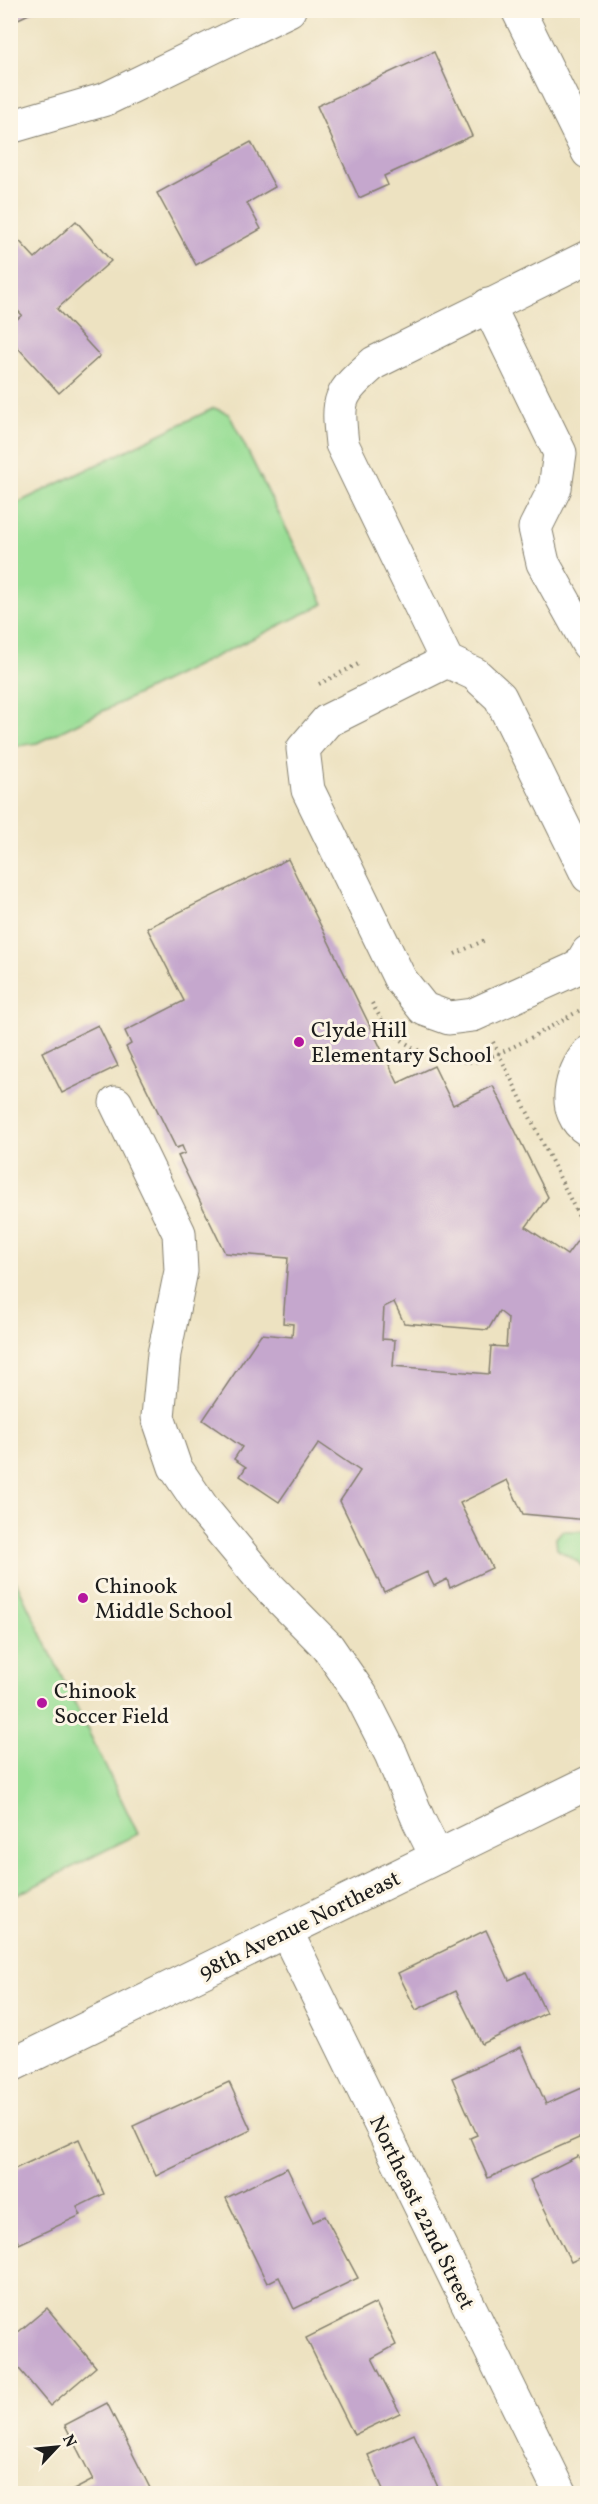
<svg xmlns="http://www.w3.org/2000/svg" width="598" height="2504" font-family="Vollkorn,serif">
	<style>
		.green { fill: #9ade96; stroke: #5b7d59; stroke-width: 1.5 }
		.building { fill: #c5a7cd; fill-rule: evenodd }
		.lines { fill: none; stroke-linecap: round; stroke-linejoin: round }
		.minor-casing { stroke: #847f6e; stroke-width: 35 }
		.major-casing { stroke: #847f6e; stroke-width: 35 }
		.path { stroke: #847f6e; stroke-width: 4; stroke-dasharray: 1.5 4.5; stroke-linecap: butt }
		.minor { stroke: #fff; stroke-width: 33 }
		.major { stroke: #fff; stroke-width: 33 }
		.poi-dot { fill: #b5179e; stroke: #fcf5e5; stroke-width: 2 }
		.labels { text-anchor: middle; stroke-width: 6; stroke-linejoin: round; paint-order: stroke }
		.poi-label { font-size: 22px; fill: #1c1c1c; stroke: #fcf5e5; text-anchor: start }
		.street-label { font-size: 22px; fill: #1c1c1c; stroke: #fcf5e5 }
	</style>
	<rect width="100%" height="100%" fill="#fcf5e5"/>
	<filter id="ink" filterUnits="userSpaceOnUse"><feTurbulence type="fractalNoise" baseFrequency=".0167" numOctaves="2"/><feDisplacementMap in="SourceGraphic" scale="12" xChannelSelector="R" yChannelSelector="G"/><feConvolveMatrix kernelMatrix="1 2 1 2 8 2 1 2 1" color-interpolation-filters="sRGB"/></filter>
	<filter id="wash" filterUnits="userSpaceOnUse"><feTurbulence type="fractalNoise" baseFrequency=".008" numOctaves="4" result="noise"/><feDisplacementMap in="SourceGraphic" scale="24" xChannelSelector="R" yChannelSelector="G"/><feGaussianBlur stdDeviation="1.35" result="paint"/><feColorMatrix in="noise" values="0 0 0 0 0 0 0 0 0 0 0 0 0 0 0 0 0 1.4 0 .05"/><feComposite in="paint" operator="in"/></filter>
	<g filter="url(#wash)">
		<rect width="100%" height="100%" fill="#ede2c1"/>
		<g class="green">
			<path d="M214 408 229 414 324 604 37 743 11 747V506Z"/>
			<path d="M562 1531H587V1572L577 1561 557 1549 556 1538Z"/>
			<path d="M11 1571 138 1834 11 1898H10Z"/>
		</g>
		<g id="blocks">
			<g class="building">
				<path d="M10 10H37L10 23Z"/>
				<path d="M434 52 472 136 384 176 388 185 359 198 317 106Z"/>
				<path d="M251 142 275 187 247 203 261 229 196 265 157 193Z"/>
				<path d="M76 221 111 261 57 309 100 356 59 393 10 339V325L22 315 10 303V231L35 258Z"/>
				<path d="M288 859 398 1083 434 1066 453 1105 493 1086 548 1197 526 1227 567 1255 588 1226V1520L523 1514 507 1480 460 1503 492 1568 450 1588 447 1579 434 1586 427 1572 384 1592 340 1501 360 1471 319 1443 279 1502 240 1476 246 1467 234 1459 242 1447 203 1420 261 1334 292 1337 293 1324 283 1323 288 1258 225 1253 178 1156 185 1153 182 1146 176 1148 126 1047 131 1044 125 1031 184 1001 147 928ZM394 1302 404 1323 488 1330 499 1311 508 1318 506 1347 491 1346 489 1374 393 1366 395 1340 382 1339 384 1307Z"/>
				<path d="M98 1025 118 1066 62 1093 42 1052Z"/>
				<path d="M486 1930 509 1980 526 1972 546 2013 482 2044 456 1991 416 2010 398 1973Z"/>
				<path d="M521 2047 546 2104 582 2088 588 2100V2134L488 2178 470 2138 477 2135 452 2078Z"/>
				<path d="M229 2082 251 2130 156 2176 133 2126Z"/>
				<path d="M79 2139 104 2194 77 2207 81 2215 19 2244 10 2225V2171Z"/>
				<path d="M578 2156 588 2174V2254L571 2262 530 2180Z"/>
				<path d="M287 2168 313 2222 325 2216 358 2278 294 2309 279 2277 267 2283 226 2198Z"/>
				<path d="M376 2303 396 2345 372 2358 400 2413 354 2435 306 2338Z"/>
				<path d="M47 2308 96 2367 50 2406 10 2358V2339Z"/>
				<path d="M107 2403 153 2494H66L93 2480 65 2425Z"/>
				<path d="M414 2434 441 2494H385L368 2455Z"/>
			</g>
		</g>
	</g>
	<g filter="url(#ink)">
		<use href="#blocks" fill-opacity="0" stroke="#847f6e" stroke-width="1.5"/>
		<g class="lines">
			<defs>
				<g id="minor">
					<path d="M10 127 106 99 289 10"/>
					<path d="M588 257 374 363C338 395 337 397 342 444L447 661 475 674 500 697 588 876"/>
					<path d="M488 305 560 453 555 488 535 528 543 563 588 644"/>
					<path d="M447 661 327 721 303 749 308 790 400 979 424 1009 449 1018 473 1015 579 967 588 952"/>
					<path d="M588 1053C571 1073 560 1113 588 1130"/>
					<path d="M116 1103 179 1233 181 1271 164 1354 158 1417 175 1467 204 1510 263 1581 328 1647 361 1695 391 1754 419 1821 437 1857"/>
					<path d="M286 1931 561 2494"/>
					<path d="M10 2066 588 1783"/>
				</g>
				<path id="major" d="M518 10 588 152"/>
			</defs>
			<use href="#minor" class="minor-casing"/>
			<use href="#major" class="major-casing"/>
			<g class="path">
				<path d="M319 684 360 663"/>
				<path d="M455 954 485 940"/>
				<path d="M372 1003C388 1036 418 1057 455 1060 462 1061 471 1063 478 1061 512 1051 554 1024 586 1007"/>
				<path d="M493 1042 581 1221"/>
			</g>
			<use href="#minor" class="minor"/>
			<use href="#major" class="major"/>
		</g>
	</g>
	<g class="poi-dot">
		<circle cx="299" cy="1042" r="6"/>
		<circle cx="83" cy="1598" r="6"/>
		<circle cx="42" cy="1703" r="6"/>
	</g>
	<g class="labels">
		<g class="poi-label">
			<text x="311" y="1037">Clyde Hill<tspan x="311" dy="25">Elementary School</tspan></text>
			<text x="95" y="1593">Chinook<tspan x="95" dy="25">Middle School</tspan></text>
			<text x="54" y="1698">Chinook<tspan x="54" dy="25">Soccer Field</tspan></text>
		</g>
		<g class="street-label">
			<text transform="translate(299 1924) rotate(-26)" y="8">98th Avenue Northeast</text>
			<text transform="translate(423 2212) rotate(64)" y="8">Northeast 22nd Street</text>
		</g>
	</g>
	<rect width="598" height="2504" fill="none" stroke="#fcf5e5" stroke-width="36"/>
	<g transform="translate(57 2447) rotate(64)" stroke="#fcf5e5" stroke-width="4.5" paint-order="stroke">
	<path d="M0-4.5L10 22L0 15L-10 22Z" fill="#1c1c1c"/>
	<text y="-9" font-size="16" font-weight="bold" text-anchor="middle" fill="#1c1c1c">N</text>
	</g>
</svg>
